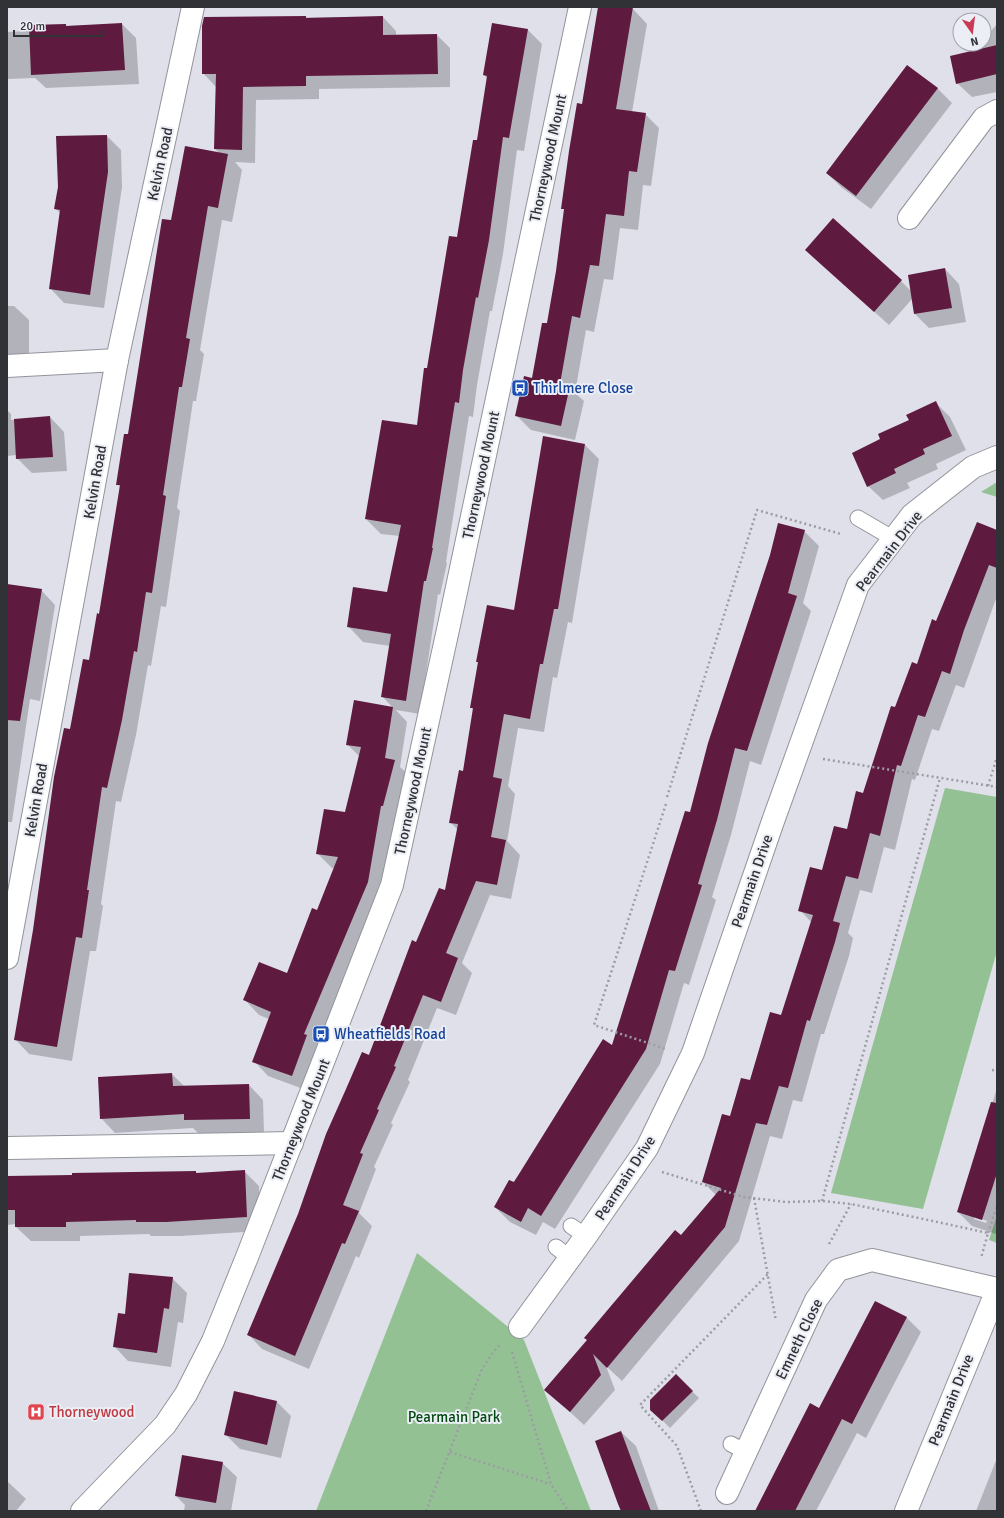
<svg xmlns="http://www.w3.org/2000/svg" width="1004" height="1518" font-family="Signika,sans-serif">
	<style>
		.green { fill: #93c194 }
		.shadow { fill: #0003; fill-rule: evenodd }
		.building { fill: #5f1a3f }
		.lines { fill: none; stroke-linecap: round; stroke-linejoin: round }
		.lane-casing { stroke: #92949b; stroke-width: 17 }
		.street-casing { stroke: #92949b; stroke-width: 24 }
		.path { stroke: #9c9da3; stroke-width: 2.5; stroke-dasharray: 2 3; stroke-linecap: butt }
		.lane { stroke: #fff; stroke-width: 15 }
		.street { stroke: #fff; stroke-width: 22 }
		.labels { text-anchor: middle; stroke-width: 4; stroke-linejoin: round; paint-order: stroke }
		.street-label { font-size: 15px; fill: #313235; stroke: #eceef6 }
		.transit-label { font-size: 15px; fill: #164399; stroke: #eceef6; text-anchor: start }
		.health-label { font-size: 15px; fill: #be3a42; stroke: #eceef6; text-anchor: start }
		.park-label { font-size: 15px; fill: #00490f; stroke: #eceef6 }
	</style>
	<rect width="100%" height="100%" fill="#dfe0e9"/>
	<g class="green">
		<path d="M997 482V497L981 492Z"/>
		<path d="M945 788 997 797V951L923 1209 831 1193Z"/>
		<path d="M997 1215V1243L989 1240Z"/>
		<path d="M417 1253 524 1340 591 1511H316Z"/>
	</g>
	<g class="shadow">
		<path d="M599 7H619L633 9 647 24 632 112 645 114 659 128 651 186 643 185 638 230 620 228 613 280 604 279 594 332 586 330 575 393 584 401 575 440 531 430 517 416 533 379 547 325 557 271 565 210 563 208 583 105Z"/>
		<path d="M383 17 396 31V35H437L450 48V87L319 89V99L256 100 255 163 235 162 242 170 232 222 222 220 200 350 204 354 196 401H193L185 455 177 508 180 511 166 607 161 606 151 666 148 665 136 735 121 802 116 801 101 904 103 906 96 951H90L72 1061 29 1054 15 1039 70 730 90 661 100 615 120 487 117 484 129 435 172 221 220 154 215 149 216 87 203 73 204 18Z"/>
		<path d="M122 24 136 38 139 84 46 88 35 78 7 79V32L30 31 65 25 67 26Z"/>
		<path d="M997 24V92L972 97 957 83 973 52 980 44H984V39Z"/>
		<path d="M528 30 542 44 524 151 517 150 503 254 492 311H490L477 385 473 417 469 416 446 562 447 563 440 595 438 594 420 714 396 710 407 722 400 767 409 775 398 820 395 819 382 897 306 1090 268 1076 254 1061 269 1019 259 1015 245 1000 287 974 317 912 335 868H332L317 853 345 813 360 757 348 745 354 701 393 708 382 696 390 646 363 642 349 627 388 593 400 536 381 534 366 519 418 426 428 370 478 141 488 79 484 75Z"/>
		<path d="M937 88 952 103 871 209 841 187 827 173Z"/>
		<path d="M107 136 121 150 122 187 104 308 64 303 50 288 60 213 55 208Z"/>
		<path d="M806 250 901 281 911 291 945 269 959 284 966 322 929 328 915 314 913 298 889 325Z"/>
		<path d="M7 306H14L29 320V362H7Z"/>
		<path d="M936 403 950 417 966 450 936 464 938 469 907 483 910 488 883 500 868 486 881 440Z"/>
		<path d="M7 410 11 414V420L50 417 64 432 67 471 32 473 17 458V455L7 456Z"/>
		<path d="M585 445 599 459 572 623 568 622 557 678 553 677 544 732 518 728 508 786 515 794 507 841 520 855 511 899 490 895 462 963 472 973 456 1015 437 1008 408 1080 410 1082 391 1123 393 1125 374 1167 376 1169 359 1213 372 1226 359 1258 356 1256 309 1369 262 1349 248 1334 417 943 446 892 458 830 450 822 464 772 474 711 471 707 478 663 477 661 515 612Z"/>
		<path d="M804 531 819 546 803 603 811 611 761 765 750 761 731 835 712 897 716 900 689 985 684 983 660 1064 555 1229 543 1222 536 1235 510 1222 495 1207 613 1047 690 813Z"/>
		<path d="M997 531V596L964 688 956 685 939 731 932 729 915 780 912 779 895 850 884 847 872 893 860 890 848 933 853 938 849 956 824 1034H821L802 1102 793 1100 782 1139 770 1136 739 1241 622 1381 606 1366 615 1390 584 1425 546 1390 716 1195 703 1182 731 1118 751 1081 782 1016 812 923 800 910 848 830 863 794 895 708 918 665 937 622Z"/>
		<path d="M7 585 41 590 55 605 40 701 30 699 12 822H7Z"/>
		<path d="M172 1074 185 1087 249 1085 263 1100 264 1133 199 1134 193 1128 115 1133 101 1118Z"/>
		<path d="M997 1088V1230L996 1234 972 1226 958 1212ZM974 1216 987 1221 986 1223 974 1219Z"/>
		<path d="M244 1171 259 1186 261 1231 181 1236H151L149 1234 80 1236V1241H31L16 1227V1224L7 1225V1178L196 1172 198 1174Z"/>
		<path d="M172 1278 187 1293 183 1323 178 1322 171 1367 128 1361 114 1346 126 1315Z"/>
		<path d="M876 1302 907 1318 921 1332 866 1438 857 1433 816 1511H756L820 1409Z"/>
		<path d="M676 1376 699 1398 670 1428 651 1409Z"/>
		<path d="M277 1402 291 1416 281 1458 240 1449 225 1434Z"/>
		<path d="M621 1432 636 1446 659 1511H622Z"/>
		<path d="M997 1458V1511H976Z"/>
		<path d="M222 1463 237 1477 231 1511H184L185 1505 176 1496Z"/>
		<path d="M7 1481 26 1499 16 1511H7Z"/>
	</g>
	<g class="building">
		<path d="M598 7H633L616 109 646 113 637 172 629 171 624 216 606 214 599 266 590 265 580 318 572 316 560 384 570 386 561 426 515 416 524 376 532 378 542 323H547L556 271 564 209H561L569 151 577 103 582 104Z"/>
		<path d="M306 16V18L383 16V35L437 34 438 74 306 76V86L243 87 242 150 214 149 216 74H202V26L204 17Z"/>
		<path d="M122 23 125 70 31 75 29 25 66 24V26Z"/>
		<path d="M492 23 528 29 509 138 503 137 489 240 478 298 476 297 463 370 459 403 455 402 432 548H433L426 581H424L406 701 381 697 391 634 347 627 353 587 387 592 401 525 365 519 382 420 417 425 424 368H427L449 236 457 237 473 140H477L487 76 483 75Z"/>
		<path d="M997 45V74L956 84 950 56Z"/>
		<path d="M907 65 938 88 856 196 826 173Z"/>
		<path d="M107 135 108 172 90 295 49 289 60 210 54 209 58 187 56 136Z"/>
		<path d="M185 146 228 154 218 208 208 206 186 338 190 339 182 387H179L163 495 166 496 152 593 146 592 137 652 134 651 122 720 107 788 102 787 87 890H89L82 938 76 937 57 1047 14 1040 33 930 54 777 64 728 70 729 83 659 89 660 97 613 99 614 120 485H116L124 434H128L162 219 171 220Z"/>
		<path d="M833 218 902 280 874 312 805 250Z"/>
		<path d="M945 268 952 308 914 314 908 275Z"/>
		<path d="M936 401 952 436 923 449 925 454 894 469 896 473 867 487 852 453 880 439 878 434 909 420 906 415Z"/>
		<path d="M50 416 53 457 16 459 14 419Z"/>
		<path d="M543 436 585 444 558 609H554L543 664H540L530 719 504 714 493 777 502 779 491 837 506 840 497 885 476 881 446 953 458 958 441 1002 423 995 394 1066 396 1067 377 1109 379 1110 360 1153 363 1154 343 1205 359 1211 345 1244 342 1243 295 1356 247 1335 298 1214 326 1134 346 1089 362 1052 369 1055 412 940 416 942 439 888 445 890 458 824 449 823 459 770 463 771 473 708H470L478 662H476L487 605 514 610Z"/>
		<path d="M977 522 997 530V568L989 565 964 630 950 674 942 671 925 717 918 715 901 766 897 765 880 836 870 833 858 879 846 876 833 921 840 923 835 942 810 1021 807 1020 788 1088 779 1086 767 1125 756 1123 725 1227 607 1368 593 1354 601 1375 570 1412 544 1390 587 1340 584 1338 675 1230 681 1235 721 1188 702 1182 722 1114 730 1116 741 1078 750 1080 770 1012 781 1015 813 915 798 911 810 867 822 870 834 826 847 829 856 791 863 793 891 706 895 707 912 662 917 664 932 619 936 621Z"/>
		<path d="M778 523 805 530 788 593 797 596 747 751 735 748 717 820 698 884 702 885 675 971 669 970 646 1049 541 1216 528 1208 521 1222 494 1207 509 1180 514 1182 603 1039 612 1045 685 811 690 812 708 743 770 555Z"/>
		<path d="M7 584 42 589 20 721 7 720Z"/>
		<path d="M354 700 393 707 385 758 395 760 383 806H381L368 882 304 1034 307 1035 292 1076 252 1062 271 1012 243 1000 259 962 287 973 312 908 317 910 338 857 316 854 324 809 345 812 361 747 346 745Z"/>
		<path d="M172 1073 173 1086 249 1084 250 1119 184 1120V1114L100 1119 98 1077Z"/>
		<path d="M991 1102 997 1103V1173L982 1220 957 1212Z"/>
		<path d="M245 1170 247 1217 166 1222H136V1220L66 1222V1227H15V1210H7V1176L72 1175V1173L196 1171V1173Z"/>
		<path d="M129 1273 173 1277 169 1309 164 1308 157 1353 113 1347 118 1313 125 1314Z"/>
		<path d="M875 1301 907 1317 852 1424 842 1419 795 1511H755L810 1403 819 1408Z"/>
		<path d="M676 1374 693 1391 662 1421 650 1410V1400Z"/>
		<path d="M234 1391 277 1401 267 1445 224 1435Z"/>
		<path d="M621 1431 644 1493 651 1511H621L618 1504 595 1441Z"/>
		<path d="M182 1455 223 1462 216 1503 175 1496Z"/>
	</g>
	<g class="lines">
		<defs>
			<g id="lane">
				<path d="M858 518 894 539"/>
				<path d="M571 1226 586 1236"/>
				<path d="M556 1247 570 1258"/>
				<path d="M731 1444 746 1452"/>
			</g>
			<g id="street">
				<path d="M909 218 984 118 997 111"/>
				<path d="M7 366 117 360"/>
				<path d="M7 958 117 360 193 7"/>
				<path d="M7 1148 292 1143"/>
				<path d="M520 1327 586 1236 647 1148 693 1053 772 824 858 585 912 515 973 467 997 457"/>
				<path d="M727 1493 816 1300 838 1270 872 1260 997 1289"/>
				<path d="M82 1511 165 1425 186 1394 213 1341 247 1257 392 885 449 625 580 7"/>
				<path d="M906 1511 997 1290"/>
			</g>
		</defs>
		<use href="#lane" class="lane-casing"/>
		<use href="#street" class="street-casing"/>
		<g class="path">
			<path d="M823 759 997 787"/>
			<path d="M988 786 997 757"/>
			<path d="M667 797 757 510 841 534"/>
			<path d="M666 804 594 1025 666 1049"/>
			<path d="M992 1070 997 1071"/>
			<path d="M662 1172 744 1197 786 1202 822 1201 851 1204 928 1220 988 1233 981 1258"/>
			<path d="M754 1198 776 1321"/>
			<path d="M822 1201 940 778"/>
			<path d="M988 1233 997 1206"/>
			<path d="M829 1244 851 1204"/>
			<path d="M512 1352 551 1484 567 1509 571 1511"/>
			<path d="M450 1452 550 1484"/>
			<path d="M426 1511 482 1369 494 1351 501 1344"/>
			<path d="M701 1511 677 1446 640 1405 768 1274"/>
		</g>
		<use href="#lane" class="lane"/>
		<use href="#street" class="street"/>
	</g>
	<defs>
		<symbol id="bus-square" viewBox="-11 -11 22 22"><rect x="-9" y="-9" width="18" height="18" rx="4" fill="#1a4fb4" stroke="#eceef6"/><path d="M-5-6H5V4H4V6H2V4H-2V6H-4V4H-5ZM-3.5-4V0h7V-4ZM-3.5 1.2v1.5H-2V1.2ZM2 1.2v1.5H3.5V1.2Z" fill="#fff"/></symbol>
		<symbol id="hospital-square" viewBox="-11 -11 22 22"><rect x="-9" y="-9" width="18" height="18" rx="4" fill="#e0444e" stroke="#eceef6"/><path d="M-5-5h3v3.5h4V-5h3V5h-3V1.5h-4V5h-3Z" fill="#fff"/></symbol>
	</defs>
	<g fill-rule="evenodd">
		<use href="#bus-square" x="510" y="378" width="20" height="20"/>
		<use href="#bus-square" x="311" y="1024" width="20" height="20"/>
		<use href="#hospital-square" x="26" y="1402" width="20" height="20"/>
	</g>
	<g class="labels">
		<g class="street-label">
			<text transform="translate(548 158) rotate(-78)" y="5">Thorneywood Mount</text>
			<text transform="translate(160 164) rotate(-78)" y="5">Kelvin Road</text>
			<text transform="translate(481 475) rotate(-78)" y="5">Thorneywood Mount</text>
			<text transform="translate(95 482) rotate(-80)" y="5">Kelvin Road</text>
			<text transform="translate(889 551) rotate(-52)" y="5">Pearmain Drive</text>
			<text transform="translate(413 791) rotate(-78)" y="5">Thorneywood Mount</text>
			<text transform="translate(36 800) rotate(-80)" y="5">Kelvin Road</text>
			<text transform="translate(752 881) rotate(-71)" y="5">Pearmain Drive</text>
			<text transform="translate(301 1120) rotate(-68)" y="5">Thorneywood Mount</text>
			<text transform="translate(625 1178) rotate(-57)" y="5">Pearmain Drive</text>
			<text transform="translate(799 1339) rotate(-64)" y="5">Emneth Close</text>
			<text transform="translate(951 1400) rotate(-68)" y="5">Pearmain Drive</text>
		</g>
		<g class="transit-label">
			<text x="533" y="393">Thirlmere Close</text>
			<text x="334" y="1039">Wheatfields Road</text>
		</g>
		<g class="health-label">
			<text x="49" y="1417">Thorneywood</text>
		</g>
		<g class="park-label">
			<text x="454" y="1422">Pearmain Park</text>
		</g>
	</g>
	<rect width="1004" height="1518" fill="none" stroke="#313235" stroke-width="16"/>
	<g transform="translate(972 32) rotate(166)"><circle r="19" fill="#eceef6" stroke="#a1a3a9"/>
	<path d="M0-3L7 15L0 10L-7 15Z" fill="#ca3a54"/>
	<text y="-6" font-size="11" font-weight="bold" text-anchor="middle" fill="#313235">N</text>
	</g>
	<path d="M14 30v6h89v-6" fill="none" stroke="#313235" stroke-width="2"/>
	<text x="20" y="30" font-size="12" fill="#313235" stroke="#eceef6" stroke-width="3" paint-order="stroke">20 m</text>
</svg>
